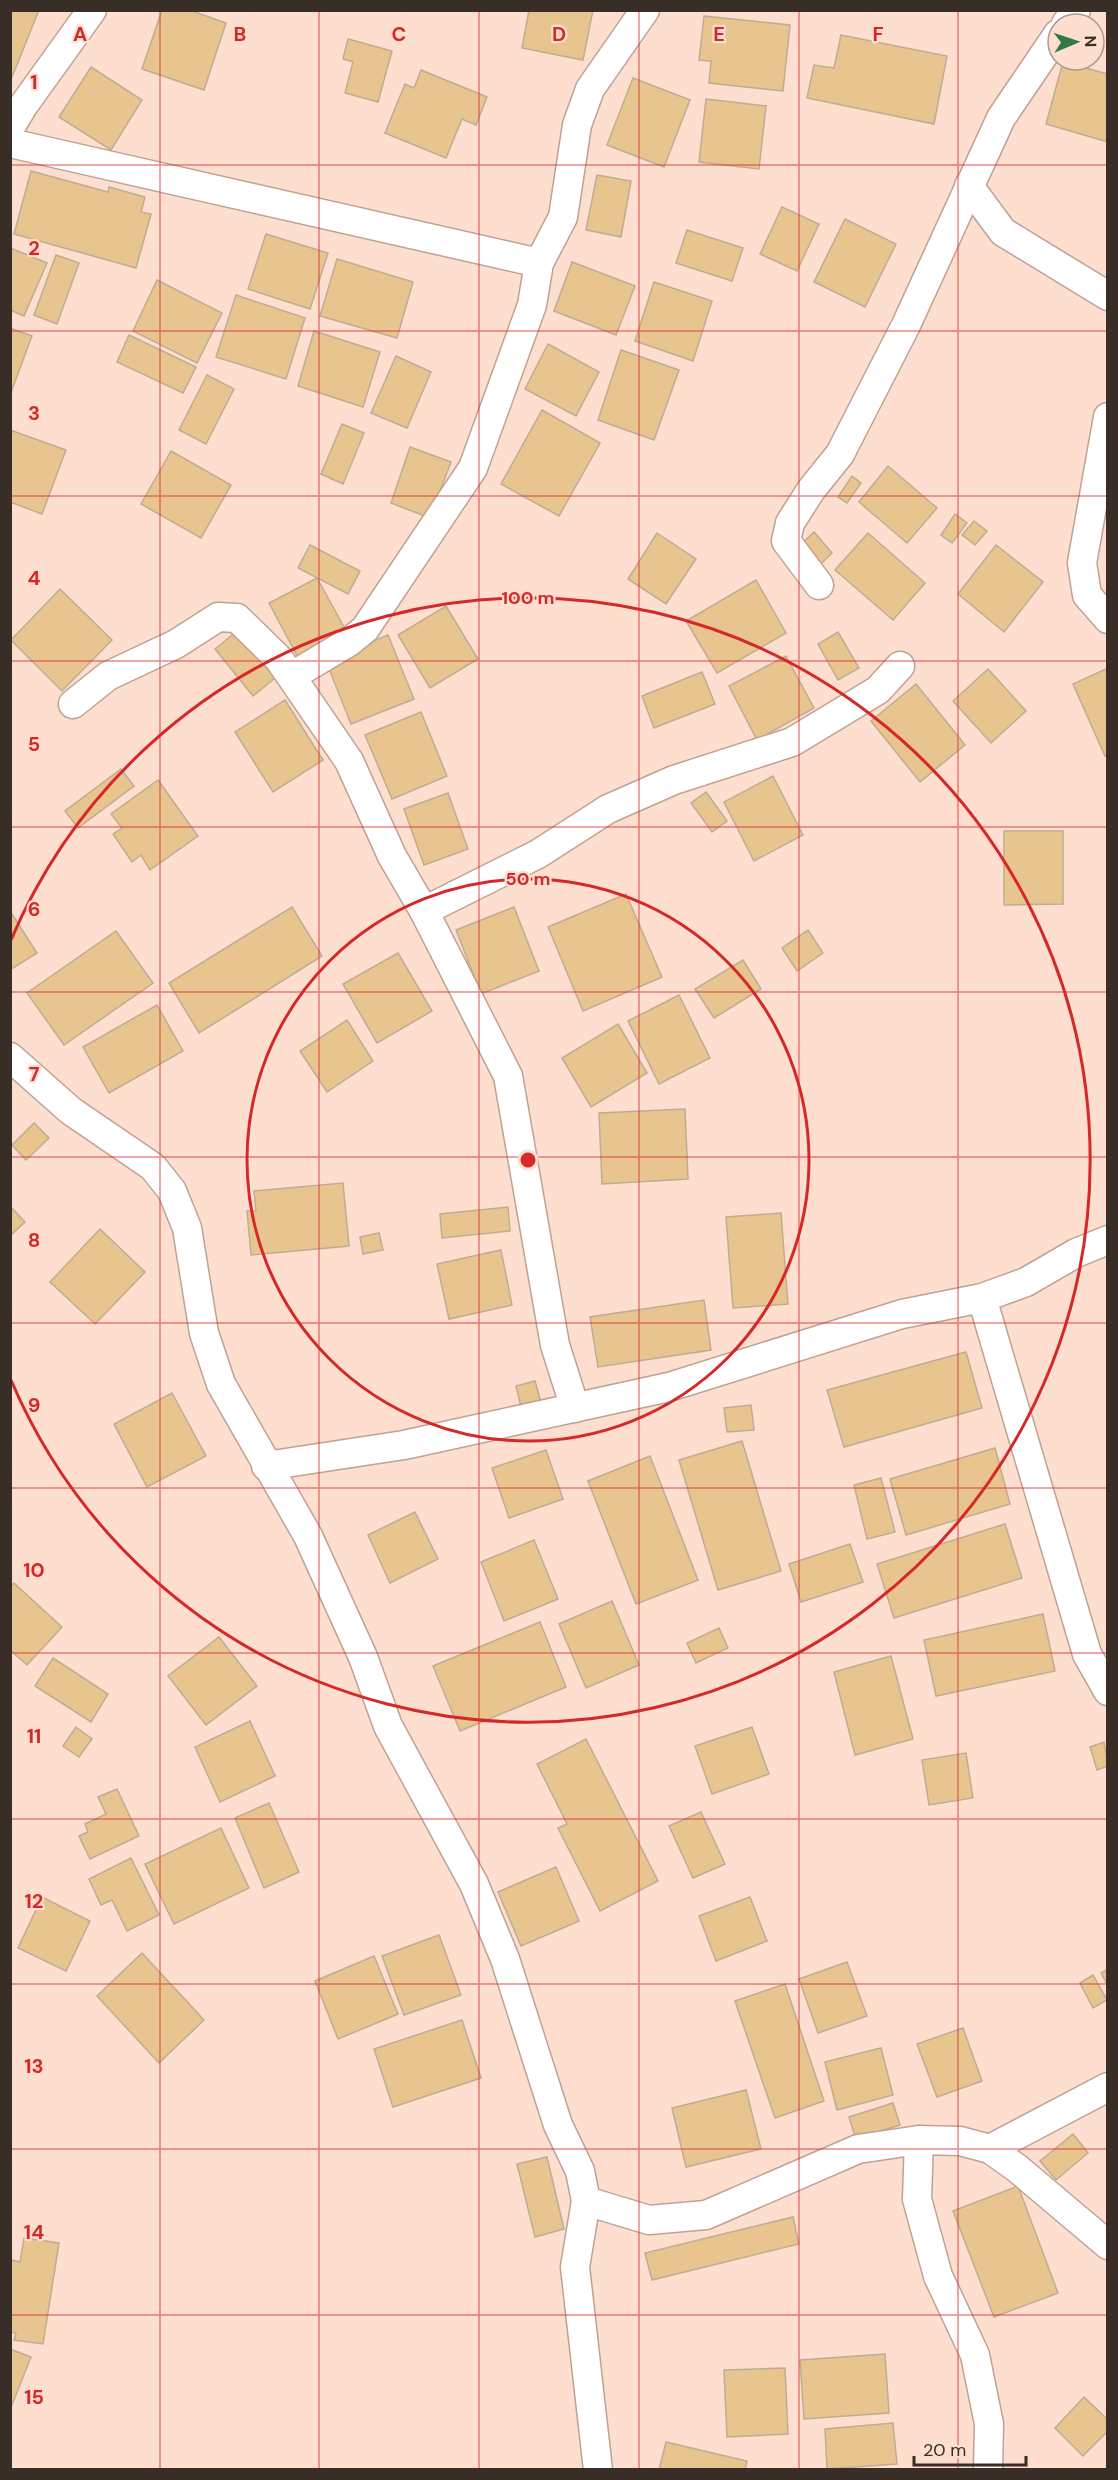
<svg xmlns="http://www.w3.org/2000/svg" width="1118" height="2480" font-family="'DM Sans',sans-serif">
	<style>
		.building { fill: #e8c48e; stroke: #bead94; stroke-width: 1.5 }
		.lines { fill: none; stroke-linecap: round; stroke-linejoin: round }
		.street-casing { stroke: #bfa294; stroke-width: 31 }
		.street { stroke: #fff; stroke-width: 28 }
		.grid { fill: none; stroke: #d62828; stroke-width: 1.5; stroke-opacity: 0.55 }
		.ring { fill: none; stroke: #d62828; stroke-width: 3 }
		.grid-label { font-size: 20px; text-anchor: middle; font-weight: bold; fill: #d62828; stroke: #fddecf; stroke-width: 4.5; stroke-linejoin: round; paint-order: stroke }
		.centre { fill: #d62828; stroke: #fddecf; stroke-width: 3 }
		.ring-label { font-size: 18px; text-anchor: middle; font-weight: bold; fill: #d62828; stroke: #fddecf; stroke-width: 4.5; stroke-linejoin: round; paint-order: stroke }
	</style>
	<rect width="100%" height="100%" fill="#fddecf"/>
	<g class="building">
		<path d="M10 10H39L12 77 10 76Z"/>
		<path d="M162 10H189L226 23 204 90 142 69Z"/>
		<path d="M529 10H593L583 60 522 48Z"/>
		<path d="M704 16 790 25 783 91 709 83 711 61 699 60Z"/>
		<path d="M841 35 947 56 934 124 807 98 814 65 834 68Z"/>
		<path d="M348 39 392 51 378 102 345 93 353 62 343 59Z"/>
		<path d="M1063 62 1108 74V142L1046 124Z"/>
		<path d="M91 67 142 100 111 150 59 117Z"/>
		<path d="M421 70 487 97 476 125 462 119 446 158 385 133 405 84 414 88Z"/>
		<path d="M633 78 690 100 664 167 607 145Z"/>
		<path d="M706 99 766 106 759 169 699 162Z"/>
		<path d="M31 171 108 192 109 187 145 197 141 212 151 214 136 268 14 234Z"/>
		<path d="M597 175 631 181 621 237 586 230Z"/>
		<path d="M782 207 819 224 797 271 760 254Z"/>
		<path d="M845 219 896 244 865 307 814 282Z"/>
		<path d="M687 230 743 248 732 281 676 263Z"/>
		<path d="M266 234 328 253 310 309 248 289Z"/>
		<path d="M10 248 47 263 24 316 10 310Z"/>
		<path d="M56 255 79 263 57 324 34 315Z"/>
		<path d="M337 259 413 282 397 338 320 316Z"/>
		<path d="M572 262 635 286 616 335 554 311Z"/>
		<path d="M157 280 222 313 197 363 133 331Z"/>
		<path d="M654 282 712 301 693 361 635 341Z"/>
		<path d="M236 295 305 318 286 379 216 357Z"/>
		<path d="M10 328 32 336 10 395Z"/>
		<path d="M314 331 380 352 363 407 298 386Z"/>
		<path d="M129 335 196 367 183 393 117 362Z"/>
		<path d="M548 344 599 372 576 416 525 389Z"/>
		<path d="M621 350 679 370 654 440 598 420Z"/>
		<path d="M396 356 431 372 407 428 371 413Z"/>
		<path d="M207 375 234 389 206 444 179 430Z"/>
		<path d="M542 410 600 443 559 516 501 484Z"/>
		<path d="M342 424 364 433 343 484 321 474Z"/>
		<path d="M10 430 66 450 42 514 10 502Z"/>
		<path d="M410 447 451 462 430 518 391 503Z"/>
		<path d="M171 451 231 485 201 538 141 504Z"/>
		<path d="M888 466 937 508 907 543 859 502Z"/>
		<path d="M852 476 861 483 847 503 838 497Z"/>
		<path d="M955 514 967 523 952 543 941 535Z"/>
		<path d="M974 521 987 531 975 545 962 535Z"/>
		<path d="M814 532 832 553 819 566 800 545Z"/>
		<path d="M657 533 696 559 666 604 628 579Z"/>
		<path d="M868 533 925 583 893 620 835 570Z"/>
		<path d="M310 545 360 571 348 594 298 568Z"/>
		<path d="M996 545 1043 582 1004 632 958 594Z"/>
		<path d="M317 578 349 636 301 663 269 603Z"/>
		<path d="M756 580 786 633 717 673 686 621Z"/>
		<path d="M60 589 112 640 62 691 11 640Z"/>
		<path d="M446 606 478 659 430 688 398 635Z"/>
		<path d="M237 631 275 678 253 696 215 649Z"/>
		<path d="M838 632 859 668 838 680 818 644Z"/>
		<path d="M388 635 414 699 351 724 326 661Z"/>
		<path d="M786 656 814 708 757 740 729 686Z"/>
		<path d="M1108 668V755L1105 756 1073 684Z"/>
		<path d="M988 669 1026 711 991 743 953 701Z"/>
		<path d="M702 672 715 704 654 728 642 696Z"/>
		<path d="M916 684 965 745 920 782 871 721Z"/>
		<path d="M285 700 323 760 273 792 235 732Z"/>
		<path d="M421 712 447 776 392 799 365 735Z"/>
		<path d="M121 769 134 786 78 828 65 811Z"/>
		<path d="M773 776 803 835 754 861 724 802Z"/>
		<path d="M158 780 198 836 150 870 141 855 132 862 113 834 122 828 111 814Z"/>
		<path d="M706 792 727 821 712 832 691 803Z"/>
		<path d="M448 793 468 849 424 865 404 809Z"/>
		<path d="M1004 831H1063V904L1004 905Z"/>
		<path d="M626 894 662 977 583 1011 548 927Z"/>
		<path d="M292 907 322 956 199 1033 169 983Z"/>
		<path d="M514 907 539 971 481 994 456 930Z"/>
		<path d="M10 911 37 953 10 970Z"/>
		<path d="M808 930 823 953 797 971 782 948Z"/>
		<path d="M116 931 153 983 64 1045 27 993Z"/>
		<path d="M398 953 432 1011 377 1043 343 984Z"/>
		<path d="M743 960 761 989 714 1018 695 989Z"/>
		<path d="M679 995 710 1058 659 1084 628 1021Z"/>
		<path d="M157 1005 183 1051 109 1093 83 1047Z"/>
		<path d="M347 1020 373 1061 327 1092 300 1051Z"/>
		<path d="M618 1024 647 1073 591 1107 562 1058Z"/>
		<path d="M685 1109 688 1179 602 1184 599 1113Z"/>
		<path d="M34 1123 49 1138 26 1160 12 1145Z"/>
		<path d="M343 1183 349 1246 251 1255 247 1211H256L254 1191Z"/>
		<path d="M10 1206 25 1222 10 1236Z"/>
		<path d="M508 1207 510 1231 442 1238 440 1214Z"/>
		<path d="M781 1213 788 1304 733 1308 726 1217Z"/>
		<path d="M100 1229 145 1272 95 1324 50 1282Z"/>
		<path d="M379 1233 383 1250 363 1254 360 1237Z"/>
		<path d="M501 1250 512 1305 449 1319 437 1264Z"/>
		<path d="M704 1300 711 1350 598 1367 590 1317Z"/>
		<path d="M966 1352 982 1408 844 1447 827 1390Z"/>
		<path d="M535 1381 541 1402 521 1407 516 1386Z"/>
		<path d="M172 1393 206 1456 147 1487 114 1424Z"/>
		<path d="M751 1405 754 1430 727 1432 724 1408Z"/>
		<path d="M742 1441 781 1571 718 1590 679 1460Z"/>
		<path d="M995 1448 1010 1504 906 1535 890 1479Z"/>
		<path d="M546 1450 563 1499 509 1518 492 1468Z"/>
		<path d="M650 1456 698 1580 636 1604 588 1481Z"/>
		<path d="M881 1478 895 1532 867 1539 854 1485Z"/>
		<path d="M415 1512 438 1559 390 1583 368 1535Z"/>
		<path d="M1005 1524 1022 1578 894 1618 877 1564Z"/>
		<path d="M534 1540 558 1599 504 1621 481 1562Z"/>
		<path d="M850 1544 863 1582 801 1602 789 1564Z"/>
		<path d="M14 1583 62 1627 27 1665 10 1650V1587Z"/>
		<path d="M612 1601 639 1665 586 1688 559 1624Z"/>
		<path d="M1043 1614 1055 1671 936 1696 924 1640Z"/>
		<path d="M540 1622 566 1687 460 1731 433 1666Z"/>
		<path d="M719 1628 728 1648 696 1663 687 1643Z"/>
		<path d="M219 1637 257 1686 206 1725 168 1676Z"/>
		<path d="M891 1656 913 1739 855 1755 834 1672Z"/>
		<path d="M53 1658 108 1694 91 1722 35 1686Z"/>
		<path d="M250 1721 275 1776 220 1802 195 1747Z"/>
		<path d="M76 1727 92 1739 79 1757 63 1746Z"/>
		<path d="M752 1727 769 1774 712 1794 695 1746Z"/>
		<path d="M586 1739 658 1881 600 1911 558 1828 567 1824 537 1764Z"/>
		<path d="M1104 1742 1108 1766 1097 1770 1090 1747Z"/>
		<path d="M966 1753 973 1798 929 1805 922 1760Z"/>
		<path d="M117 1789 139 1836 90 1859 79 1836 88 1832 85 1824 106 1814 98 1797Z"/>
		<path d="M269 1803 299 1872 264 1888 235 1818Z"/>
		<path d="M701 1812 725 1864 693 1878 669 1826Z"/>
		<path d="M221 1828 249 1888 174 1924 145 1864Z"/>
		<path d="M131 1858 159 1915 127 1931 112 1900 101 1905 89 1879Z"/>
		<path d="M556 1867 579 1921 521 1946 498 1892Z"/>
		<path d="M42 1897 90 1921 66 1971 18 1948Z"/>
		<path d="M750 1897 767 1941 716 1961 699 1916Z"/>
		<path d="M439 1935 461 1995 404 2015 382 1956Z"/>
		<path d="M142 1953 204 2020 159 2063 97 1996Z"/>
		<path d="M374 1956 398 2014 338 2039 315 1981Z"/>
		<path d="M847 1962 867 2016 818 2033 799 1979Z"/>
		<path d="M1108 1969V1986L1101 1973Z"/>
		<path d="M1093 1975 1107 2000 1093 2008 1080 1983Z"/>
		<path d="M785 1984 824 2101 775 2118 735 2001Z"/>
		<path d="M462 2020 481 2078 393 2107 374 2049Z"/>
		<path d="M963 2028 982 2081 937 2097 917 2044Z"/>
		<path d="M881 2048 893 2095 837 2110 825 2062Z"/>
		<path d="M746 2090 761 2149 686 2167 672 2108Z"/>
		<path d="M893 2103 900 2125 856 2139 849 2117Z"/>
		<path d="M1073 2134 1088 2153 1056 2180 1040 2161Z"/>
		<path d="M547 2157 564 2229 535 2237 517 2164Z"/>
		<path d="M1018 2186 1058 2293 994 2317 953 2211Z"/>
		<path d="M793 2217 799 2244 652 2280 645 2253Z"/>
		<path d="M24 2238 59 2243 43 2344 14 2340 16 2333 10 2332V2269L12 2260 20 2262Z"/>
		<path d="M10 2349 31 2357 10 2410Z"/>
		<path d="M885 2354 889 2413 804 2419 800 2360Z"/>
		<path d="M785 2368 788 2434 727 2437 724 2370Z"/>
		<path d="M1084 2397 1108 2420V2431L1083 2456 1055 2428Z"/>
		<path d="M893 2423 897 2464 827 2469 825 2429Z"/>
		<path d="M666 2442 747 2461 745 2470H659Z"/>
	</g>
	<g class="lines">
		<defs>
			<g id="street">
				<path d="M1066 24 1076 10"/>
				<path d="M10 128 23 106 92 10"/>
				<path d="M10 143 539 263"/>
				<path d="M969 186 1003 232 1108 296"/>
				<path d="M1108 417 1082 563 1087 595 1108 619"/>
				<path d="M819 585 786 541 790 523 811 490 840 454 906 325 1001 118 1058 34"/>
				<path d="M292 676 349 642 365 629 473 468 532 305 539 263 563 217 577 125 590 89 645 10"/>
				<path d="M73 704 108 676 176 644 218 617 237 618 279 659 349 761 392 856 424 911 508 1076 555 1345 575 1408"/>
				<path d="M424 911 538 854 608 809 674 780 792 742 878 690 900 666"/>
				<path d="M10 1057 71 1111 153 1167 172 1191 187 1228 204 1333 221 1384 308 1536 363 1657 388 1726 474 1884 505 1959 558 2125 580 2171 586 2201 649 2220 706 2215 858 2149 919 2140 960 2141 990 2149 1018 2169 1108 2245"/>
				<path d="M982 1298 1087 1654 1108 1691"/>
				<path d="M266 1466 404 1445 669 1387 902 1314 982 1298 1026 1282 1076 1253 1108 1240"/>
				<path d="M919 2140 917 2199 938 2276 975 2355 989 2424 988 2470"/>
				<path d="M990 2149 1108 2087"/>
				<path d="M586 2201 575 2267 598 2470"/>
			</g>
		</defs>
		<use href="#street" class="street-casing"/>
		<use href="#street" class="street"/>
	</g>
	<path class="grid" d="M160 10V2470M319 10V2470M479 10V2470M639 10V2470M799 10V2470M958 10V2470M10 165H1108M10 331H1108M10 496H1108M10 661H1108M10 827H1108M10 992H1108M10 1157H1108M10 1323H1108M10 1488H1108M10 1653H1108M10 1819H1108M10 1984H1108M10 2149H1108M10 2315H1108"/>
	<g class="ring">
		<circle cx="528" cy="1160" r="281"/>
		<path d="M11 940A562 562 0 1 1 11 1380"/>
	</g>
	<g class="grid-label">
		<text x="80" y="41">A</text>
		<text x="240" y="41">B</text>
		<text x="399" y="41">C</text>
		<text x="559" y="41">D</text>
		<text x="719" y="41">E</text>
		<text x="878" y="41">F</text>
		<text x="34" y="89">1</text>
		<text x="34" y="255">2</text>
		<text x="34" y="420">3</text>
		<text x="34" y="585">4</text>
		<text x="34" y="751">5</text>
		<text x="34" y="916">6</text>
		<text x="34" y="1081">7</text>
		<text x="34" y="1247">8</text>
		<text x="34" y="1412">9</text>
		<text x="34" y="1577">10</text>
		<text x="34" y="1743">11</text>
		<text x="34" y="1908">12</text>
		<text x="34" y="2073">13</text>
		<text x="34" y="2239">14</text>
		<text x="34" y="2404">15</text>
	</g>
	<circle cx="528" cy="1160" r="9" class="centre"/>
	<g class="ring-label">
		<text x="528" y="604">100 m</text>
		<text x="528" y="885">50 m</text>
	</g>
	<rect width="1118" height="2480" fill="none" stroke="#382d27" stroke-width="24"/>
	<g transform="translate(1076 42) rotate(88)"><circle r="28" fill="#fddecf" stroke="#ae978c" stroke-width="1.5"/>
	<path d="M0-4.5L10 22L0 15L-10 22Z" fill="#317a47"/>
	<text y="-9" font-size="16" font-weight="bold" text-anchor="middle" fill="#382d27">N</text>
	</g>
	<path d="M914 2456v9h112v-9" fill="none" stroke="#382d27" stroke-width="3"/>
	<text x="923" y="2456" font-size="18" fill="#382d27" stroke="#fddecf" stroke-width="4.5" paint-order="stroke">20 m</text>
</svg>
